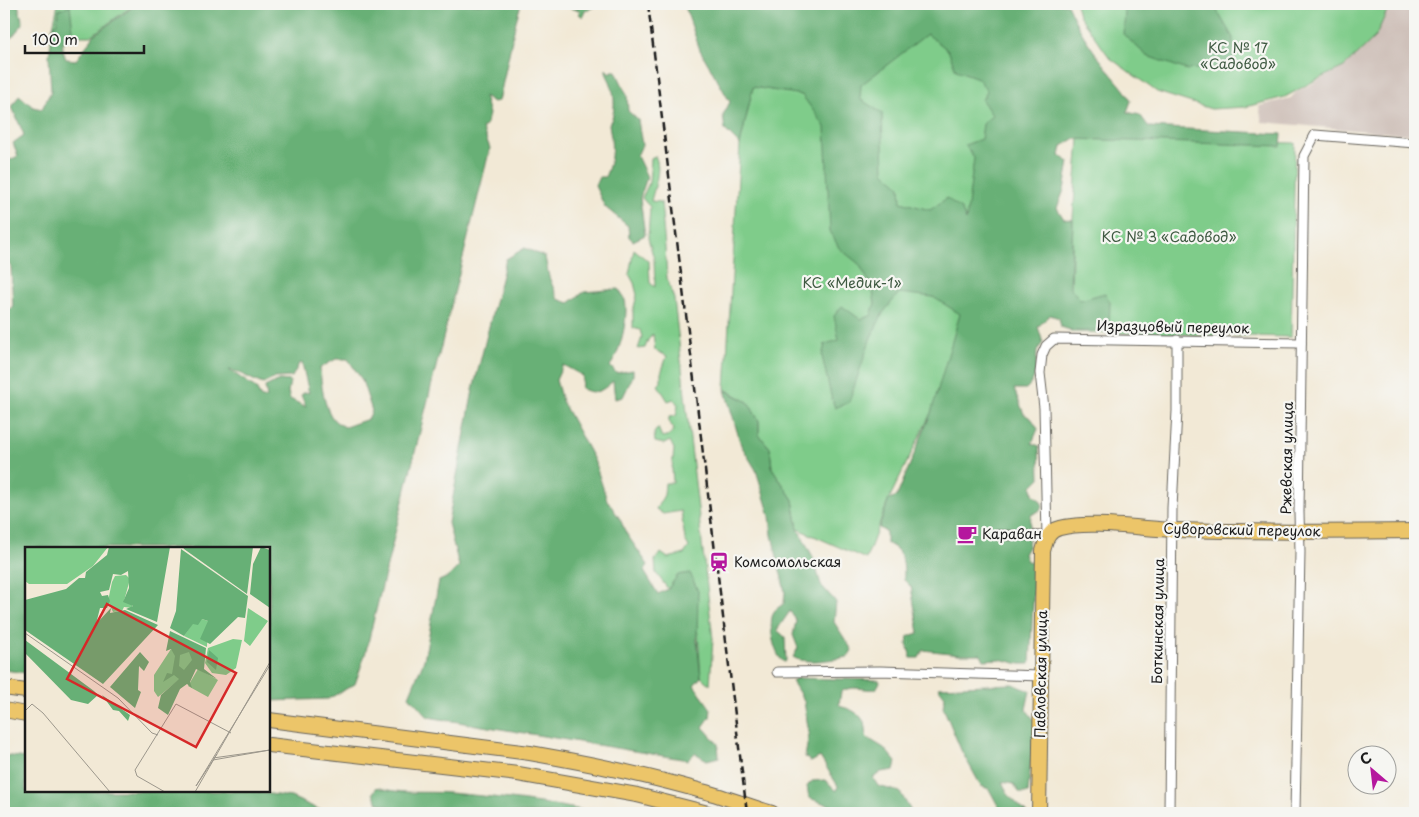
<svg xmlns="http://www.w3.org/2000/svg" width="1419" height="817" font-family="'Playpen Sans',sans-serif">
	<style>
		.industrial { fill: #cfc1ba }
		.green { fill: #7fcc8a; stroke: #4e7453 }
		.forest { fill: #67b076; stroke: #426649; fill-rule: evenodd }
		.lines { fill: none; stroke-linecap: round; stroke-linejoin: round }
		.minor-casing { stroke: #67645d; stroke-width: 11 }
		.primary-casing { stroke: #67645d; stroke-width: 16 }
		.minor { stroke: #fff; stroke-width: 9 }
		.primary { stroke: #ecc569; stroke-width: 14 }
		.rail { stroke: #1c1c1c; stroke-width: 2.5; stroke-dasharray: 8 4; stroke-linecap: butt }
		.labels { text-anchor: middle; stroke-width: 4.5; stroke-linejoin: round; paint-order: stroke }
		.park-label { font-size: 14px; fill: #3f5a42; stroke: #f6f6f2 }
		.street-label { font-size: 14px; fill: #1c1c1c; stroke: #f6f6f2 }
		.poi-label { font-size: 14px; fill: #1c1c1c; stroke: #f6f6f2; text-anchor: start }
		.inset-road { fill: none; stroke: #9c978c; stroke-width: 1 }
		.view { fill: #d62828; fill-opacity: 0.15; stroke: #d62828; stroke-width: 2.5 }
		.inset-edge { fill: none; stroke: #1c1c1c; stroke-width: 2.5 }
	</style>
	<rect width="100%" height="100%" fill="#f6f6f2"/>
	<filter id="ink" filterUnits="userSpaceOnUse"><feTurbulence type="fractalNoise" baseFrequency=".02" numOctaves="2"/><feDisplacementMap in="SourceGraphic" scale="10" xChannelSelector="R" yChannelSelector="G"/><feConvolveMatrix kernelMatrix="1 2 1 2 8 2 1 2 1" color-interpolation-filters="sRGB"/></filter>
	<filter id="wash" filterUnits="userSpaceOnUse"><feTurbulence type="fractalNoise" baseFrequency=".0096" numOctaves="4" result="noise"/><feDisplacementMap in="SourceGraphic" scale="20" xChannelSelector="R" yChannelSelector="G"/><feGaussianBlur stdDeviation="1.12" result="paint"/><feColorMatrix in="noise" values="0 0 0 0 0 0 0 0 0 0 0 0 0 0 0 0 0 1.4 0 .05"/><feComposite in="paint" operator="in"/></filter>
	<g filter="url(#wash)">
		<rect width="100%" height="100%" fill="#f2e9d6"/>
		<path class="industrial" d="M1390 4H1415L1414 135 1262 122 1259 106 1291 98 1296 92 1344 67 1376 36Z"/>
		<g class="green">
			<path d="M58 4H135L91 36H61L53 27Z"/>
			<path d="M1076 4H1390L1376 36 1344 67 1312 82 1285 97 1245 107 1211 109 1157 92 1110 58 1079 15Z"/>
			<path d="M926 23 1003 92 971 306 931 413 889 499 866 559 798 529 793 500 772 468 770 448 759 435V421L748 402 725 389 740 145 753 87 803 95Z"/>
			<path d="M1079 139 1295 143 1291 337 1070 332 1073 217Z"/>
			<path d="M655 156C662 168 654 189 651 201L661 202 665 247 667 278 674 299 713 639 710 685 701 677 698 634 678 575 668 589 656 573 655 560 661 553 668 558 684 554 689 547 685 540 681 511 663 514 656 509 664 495 665 483H673L672 469 674 449 670 441 664 444 655 442 654 433 658 428 662 437 670 435 674 429 669 422V417L676 416 678 405 674 399 668 401 658 385 661 382V373L667 356 655 350 653 334 648 340 645 348 638 349 642 337 640 330 633 328V311L637 295 634 283 629 274 634 249 649 262 650 283 655 287 654 259 648 238 650 207 642 198 649 183 651 159Z"/>
		</g>
		<g class="forest">
			<path d="M4 4H18L23 24 4 46Z"/>
			<path d="M137 4H521L516 21 499 101 493 102 484 96 489 114 486 126 482 128 490 148 365 655 355 684 328 699 269 701V548H26V673L4 670V302L9 309 13 308 11 267 7 261 4 262V163L18 156 13 143 24 135 12 107 19 95 33 107 42 109 51 91 49 56 51 42 49 32 57 22 59 9 70 6 73 30C62 41 60 44 66 59L76 60 95 34ZM336 359H348L362 380 372 411 368 419 345 427C341 425 337 423 334 420 324 409 321 383 320 368ZM302 363 309 393 305 392 301 395 306 407 290 399 288 392 290 381 279 380 265 387 267 398H261L256 388 229 370C241 372 251 380 263 384L275 378 292 377 299 364Z"/>
			<path d="M563 4H593L594 7 585 11 583 17 579 14 580 10 573 9Z"/>
			<path d="M684 4H1067C1077 27 1090 47 1106 67 1114 79 1125 88 1131 101L1127 112 1140 115 1149 127 1282 134 1281 146 1074 139 1062 146 1060 156 1069 162 1064 190 1057 208 1064 219 1073 220 1070 287 1080 300 1105 293 1110 302 1109 326C1096 332 1075 333 1061 327L1059 318 1050 315 1038 327 1043 343 1037 350C1036 365 1038 378 1026 389H1014L1024 414 1032 419 1038 429 1032 443 1039 446 1040 478 1032 486 1033 494 1040 500 1043 506 1039 511 1031 515 1028 547 1024 554 1027 561 1035 563 1030 664H1020L999 659 984 660 981 654H959L923 650 919 658H911L907 644 908 636 919 633 911 587 904 580C904 563 904 550 886 543V532L879 528 889 499 897 496 931 413 960 314 933 297 899 293 883 313 871 337 849 402 835 408 831 396 822 356 825 344 839 340 834 316 842 306 860 319 871 316 875 303 872 287 859 264 839 248 830 231 825 127 802 95 753 87 740 145 725 130 723 115 730 102 700 50ZM927 34 948 50 956 70 978 78 987 91 982 100 992 115 983 124 981 139 965 145 974 158 966 221 962 210 947 198 930 210 901 202 900 186 884 172 882 113 860 99 861 85Z"/>
			<path d="M1121 4H1213L1233 38V65L1187 70 1147 56 1123 34 1125 14Z"/>
			<path d="M606 69 611 74 612 71H616L627 95 628 111 638 120 642 145 637 156 647 177 640 198 645 235 633 241 629 237 628 226 605 207 595 186 599 177H605C614 157 612 144 609 124 616 114 615 95 611 84 609 78 606 76 606 69Z"/>
			<path d="M525 248 545 257 549 277 558 299 569 303 584 292 619 289C621 293 623 297 625 300 629 316 620 354 610 366L616 373 633 370V376L623 397 615 399 613 381C602 391 595 396 581 388L583 376 563 365 556 380 562 401 594 460 607 500 620 519 626 533 648 565 644 571 658 594 668 589 678 575 690 573 698 591 697 641 701 677 694 685 711 709 710 717 703 727 718 744 719 757 707 760 695 753 688 760 428 717 409 696 424 660 439 581 448 577 459 566 448 523 473 390 506 259Z"/>
			<path d="M725 390 748 402 759 421V435L770 448 772 468 793 500 798 529 813 557 821 585 836 602 834 622 852 650 848 657C834 659 804 665 793 657L798 648 793 635 796 621 790 611 777 630 785 637 786 661 784 662C774 656 768 625 773 614 774 609 780 607 784 603L785 592 772 535 770 516 756 470 741 445Z"/>
			<path d="M796 678 879 680 880 682 876 689C864 691 852 684 841 692L839 704 842 707C857 710 869 721 866 737L884 748 896 762 894 770 881 772 873 778 878 786 900 792 912 813H852L809 798 807 786 812 781 825 780 837 791 838 786 820 757 811 762 805 757 809 734 804 701 792 681Z"/>
			<path d="M1013 684 1030 691 1026 709 1035 721 1028 793H1020L1013 784 1002 782 1009 796 1027 813H1002L989 789 981 786 961 750 943 707 945 696 938 687Z"/>
			<path d="M4 755 26 758V791H249L291 797 327 813H4Z"/>
			<path d="M377 787C402 795 423 791 449 793 499 797 549 803 598 813H391L389 806 378 803 373 793Z"/>
		</g>
	</g>
	<g filter="url(#ink)">
		<g class="lines">
			<defs>
				<g id="minor">
					<path d="M997 535 1047 536 1044 408 1040 373 1042 355 1046 346 1054 339 1301 343"/>
					<path d="M777 672 880 671 1042 676"/>
					<path d="M1169 813 1172 508 1177 411V340"/>
					<path d="M1295 813 1300 552 1299 512 1304 156 1315 135 1415 143"/>
				</g>
				<g id="primary">
					<path d="M4 688 26 691"/>
					<path d="M4 710 26 714"/>
					<path d="M269 720 530 753C588 763 646 775 702 791 726 797 749 806 772 813"/>
					<path d="M269 745 518 774 637 795 708 813"/>
					<path d="M1039 813 1043 551C1046 540 1048 531 1060 528 1089 520 1143 529 1174 530 1255 532 1335 532 1415 531"/>
				</g>
			</defs>
			<use href="#minor" class="minor-casing"/>
			<use href="#primary" class="primary-casing"/>
			<use href="#minor" class="minor"/>
			<use href="#primary" class="primary"/>
			<path class="rail" d="M648 4 747 813"/>
		</g>
	</g>
	<defs>
		<symbol id="cafe-bare" viewBox="-9 -9 18 18"><path d="M-5.5-4.5H6V0H3Q3 3.5 0 3.5H-2.5Q-5.5 3.5-5.5 0ZM3-3.2v2h1.7v-2ZM-6 4.5H4V6H-6Z" fill="#b5179e" stroke="#f6f6f2" stroke-width="2.5" paint-order="stroke"/></symbol>
		<symbol id="station-bare" viewBox="-9 -9 18 18"><path d="M-3-6H3Q5-6 5-4V2Q5 4 3 4L4.5 6H3L1.5 4h-3L-3 6H-4.5L-3 4Q-5 4-5 2V-4Q-5-6-3-6ZM-3.5-4v3h7v-3ZM-3.5 1v1.5H-2V1ZM2 1v1.5H3.5V1Z" fill="#b5179e" stroke="#f6f6f2" stroke-width="2.5" paint-order="stroke"/></symbol>
	</defs>
	<g fill-rule="evenodd">
		<use href="#cafe-bare" x="953" y="520" width="28" height="28"/>
		<use href="#station-bare" x="705" y="548" width="28" height="28"/>
	</g>
	<g class="labels">
		<g class="park-label">
			<text x="1238" y="53">КС № 17<tspan x="1238" dy="16">«Садовод»</tspan></text>
			<text x="1169" y="242">КС № 3 «Садовод»</text>
			<text x="852" y="288">КС «Медик-1»</text>
		</g>
		<g class="street-label">
			<text transform="translate(1173 327) rotate(1)" y="5">Изразцовый переулок</text>
			<text transform="translate(1287 458) rotate(-89)" y="5">Ржевская улица</text>
			<text transform="translate(1242 530) rotate(1)" y="5">Суворовский переулок</text>
			<text transform="translate(1158 621) rotate(-89)" y="5">Боткинская улица</text>
			<text transform="translate(1041 674) rotate(-89)" y="5">Павловская улица</text>
		</g>
		<g class="poi-label">
			<text x="982" y="539">Караван</text>
			<text x="734" y="567">Комсомольская</text>
		</g>
	</g>
	<g transform="translate(25 547)">
		<rect width="245" height="245" fill="#f2e9d6"/>
		<path d="M0 0H83L68 19 42 37H4L0 34ZM101 28 105 32 99 54 107 58V61L99 60 97 64 88 65 83 54 87 35 90 29ZM223 61 243 74 225 99 219 94ZM177 72 183 74 182 100 159 89 170 73ZM208 92 217 93 211 121 201 128 187 126 180 116 183 101ZM146 102 150 105 165 104 168 114 155 132 133 150 129 144V128ZM173 122 193 133 183 150 163 139Z" fill="#7fcc8a"/>
		<path d="M84 0H145L132 75 101 62 108 59 98 55 104 41 103 24 96 28 88 27 84 43 75 45 77 49 83 48 85 54 82 61H75L71 77 86 61 85 66 100 63 133 78 78 137 0 83V53L41 42 54 31H60L61 25 82 8ZM158 0H228L222 47 159 2ZM236 0 245 3V61L225 47 228 17ZM156 2 223 49 220 71 213 70 185 97 175 92 183 74 177 72 173 78 168 77 159 89 145 81 151 64ZM145 84 181 101 179 122 192 132 171 122 165 135 167 141 162 137 155 142 143 168 133 161 136 148 154 132 149 128 138 135 142 126 147 127 150 109 146 102 141 104ZM164 105 167 113 159 123 154 119 155 108ZM0 93 69 144 73 148 63 157 46 153 0 106ZM184 103 193 111 191 123 182 115ZM115 105 124 115 119 124 114 119 113 143 116 145 110 161 85 140ZM77 148 105 168 103 174 94 164 88 163Z" fill="#67b076" fill-rule="evenodd"/>
		<path class="inset-road" d="M0 86 93 151 127 186 133 188M0 164 7 157 18 166 85 245M192 207 171 239 245 118M188 211 245 203M188 213 245 203M140 245 112 229 110 223 151 157 206 186M170 245 245 115"/>
		<path class="view" d="M82 57 211 126 171 200 42 132Z"/>
		<rect width="245" height="245" class="inset-edge"/>
	</g>
	<rect width="1419" height="817" fill="none" stroke="#f6f6f2" stroke-width="20"/>
	<g transform="translate(1372 770) rotate(332)"><circle r="24" fill="#f6f6f2" stroke="#9f9f9c"/>
	<path d="M0-4L9 19L0 12L-9 19Z" fill="#b5179e"/>
	<text y="-8" font-size="14" font-weight="bold" text-anchor="middle" fill="#1c1c1c">С</text>
	</g>
	<path d="M25 45v8h119v-8" fill="none" stroke="#1c1c1c" stroke-width="2.5"/>
	<text x="32" y="45" font-size="15" fill="#1c1c1c" stroke="#f6f6f2" stroke-width="4" paint-order="stroke">100 m</text>
</svg>
